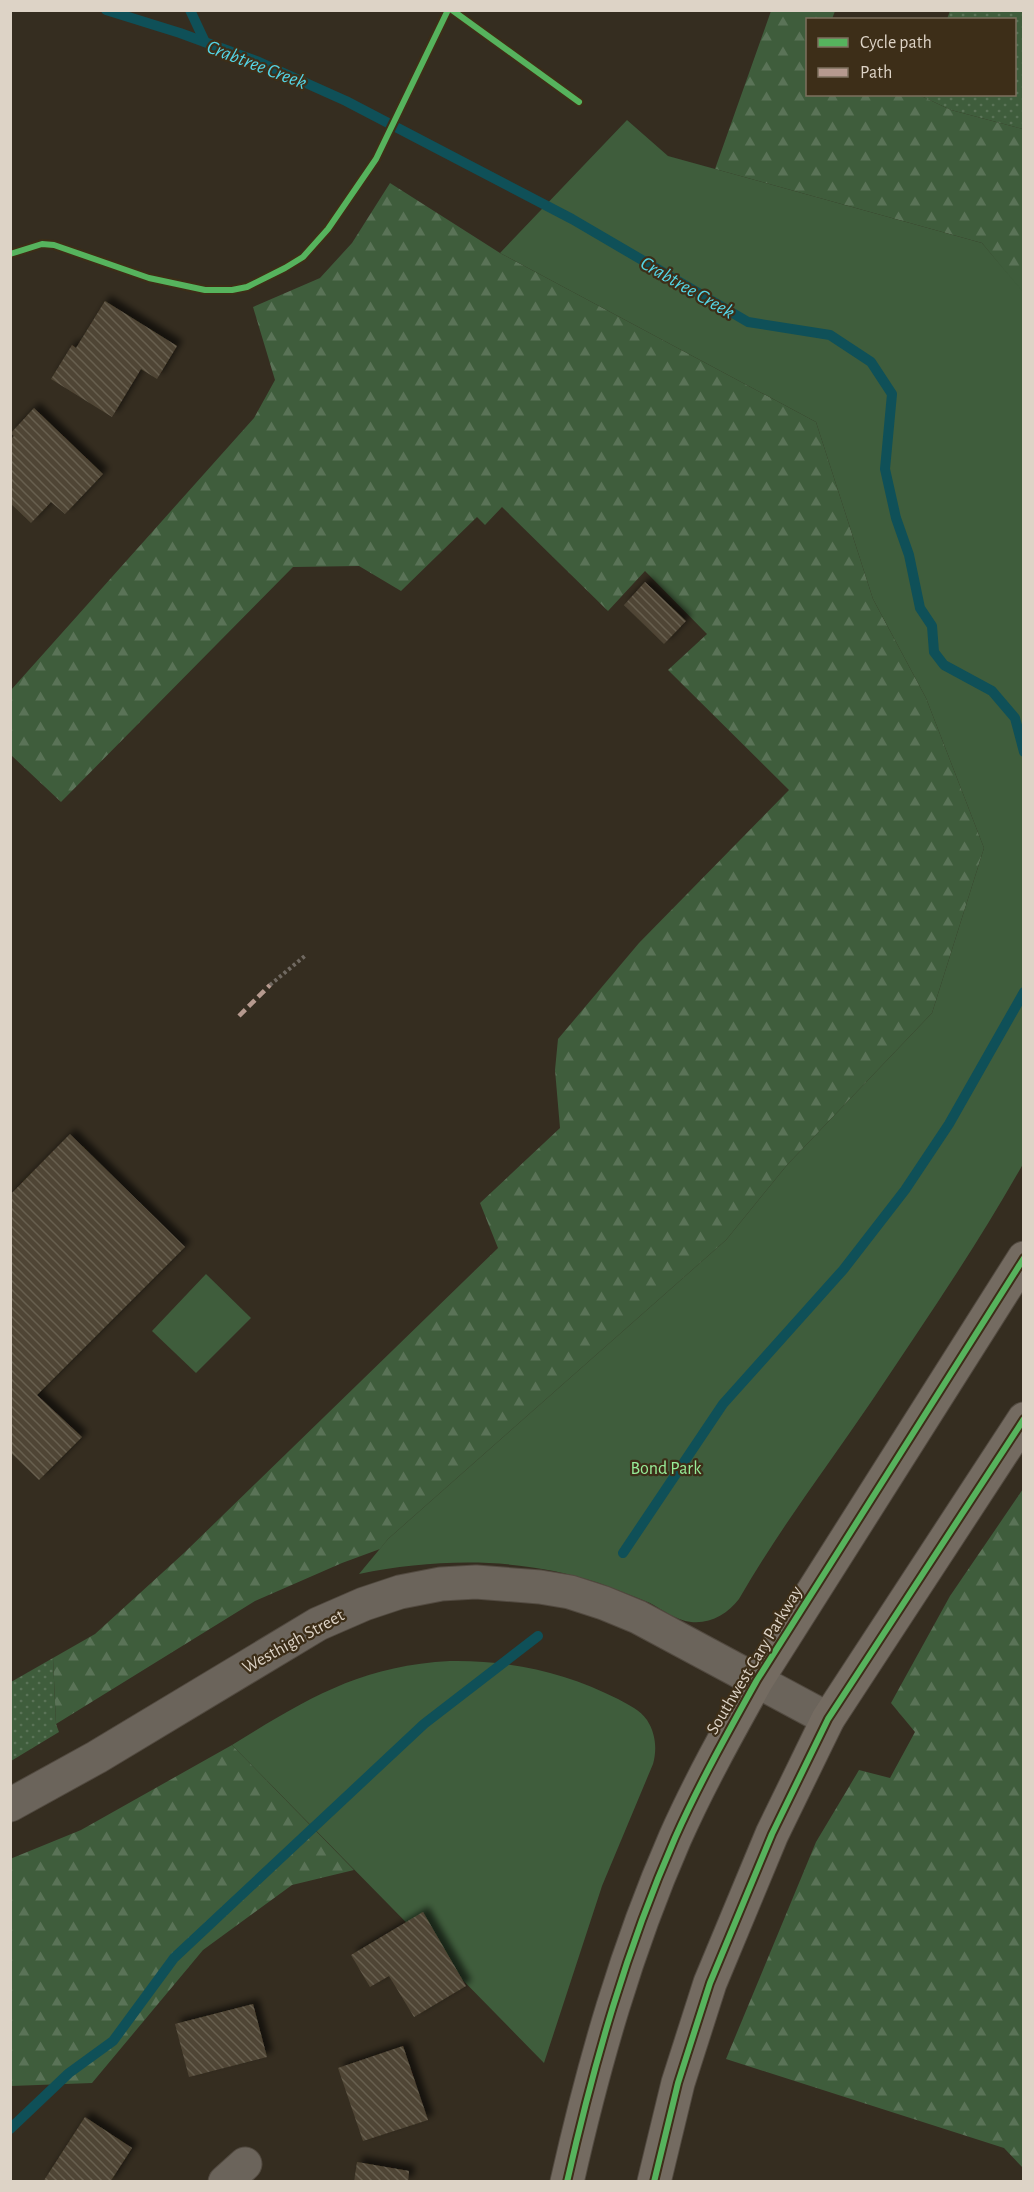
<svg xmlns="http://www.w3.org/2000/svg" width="1034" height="2192" font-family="'Alegreya Sans',sans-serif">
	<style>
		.grass { fill: url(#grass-dots) }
		.forest { fill: url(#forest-firs) }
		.green { fill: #3f5d3c }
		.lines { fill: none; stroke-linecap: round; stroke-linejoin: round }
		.stream { stroke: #0f5058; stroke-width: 10 }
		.building { fill: url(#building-back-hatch); filter: url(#shadow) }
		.minor-casing { stroke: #524a40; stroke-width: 35 }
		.major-casing { stroke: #524a40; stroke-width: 35 }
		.path { stroke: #706961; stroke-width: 4; stroke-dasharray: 3 3; stroke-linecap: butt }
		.minor { stroke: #6b645b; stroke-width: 33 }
		.major { stroke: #746b61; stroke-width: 33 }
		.quiet { stroke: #b69a8f; stroke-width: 4.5; stroke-dasharray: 9 4.5; stroke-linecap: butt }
		.cycleway-casing { stroke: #3d2e18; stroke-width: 10 }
		.cycleway { stroke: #56b35d; stroke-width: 6 }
		.labels { text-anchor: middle; stroke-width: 4.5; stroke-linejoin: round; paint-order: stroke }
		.park-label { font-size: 18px; fill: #97ec98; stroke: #3d2e18 }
		.street-label { font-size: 18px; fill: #ddd3c6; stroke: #3d2e18 }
		.water-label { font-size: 20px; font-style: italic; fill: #54d3e4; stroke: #3d2e18 }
	</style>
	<defs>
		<pattern id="grass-dots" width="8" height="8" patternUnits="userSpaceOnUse" patternTransform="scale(1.5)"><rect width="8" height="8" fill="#3f5d3c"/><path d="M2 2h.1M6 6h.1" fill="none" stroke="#5a7357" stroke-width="1.8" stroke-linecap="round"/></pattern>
		<pattern id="forest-firs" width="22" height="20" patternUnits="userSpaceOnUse" patternTransform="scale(1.5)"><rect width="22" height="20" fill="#3f5d3c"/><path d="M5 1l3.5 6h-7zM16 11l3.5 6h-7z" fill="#5a7357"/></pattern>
		<pattern id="building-back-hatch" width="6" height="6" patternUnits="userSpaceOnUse" patternTransform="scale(1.5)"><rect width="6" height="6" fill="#4f4534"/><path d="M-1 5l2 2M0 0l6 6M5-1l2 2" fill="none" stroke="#685f50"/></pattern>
		<filter id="shadow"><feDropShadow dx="5.5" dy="-5.5" stdDeviation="3" flood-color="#0009"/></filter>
	</defs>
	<rect width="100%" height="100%" fill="#352d20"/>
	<g class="grass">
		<path d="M950 11H1023V129L951 110 919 95 1014 94V20L947 19Z"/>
		<path d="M53 1658 56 1724 59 1732 11 1761V1682Z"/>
	</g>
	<g class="forest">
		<path d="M771 11H835L832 19 808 20V94L919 95 951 110 1023 129V293L982 243 715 169Z"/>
		<path d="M390 183 500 253 816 422 873 599 926 698 984 848 932 1013 787 1165 726 1240 388 1539 380 1549 342 1563 255 1601 56 1724 53 1658 95 1634 184 1553 498 1248 480 1203 560 1128 555 1070 558 1039 639 943 789 790 668 670 707 634 645 571 608 611 502 507 485 525 477 517 401 591 359 566 293 567 61 802 11 755V690L254 418 275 380 253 307 320 278 352 243Z"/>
		<path d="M1023 1489 1024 2168H1023L1004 2148 726 2059 816 1842 859 1770 890 1778 915 1732 891 1703 950 1596Z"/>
		<path d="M232 1745 354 1870 292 1885 203 1950 92 2083 11 2086 10 1859 81 1830Z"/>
	</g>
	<g class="green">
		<path d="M627 120 668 156 982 243 1024 293 1023 1164C977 1246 923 1324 871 1402 826 1468 778 1531 739 1599 727 1614 711 1624 691 1622 676 1620 663 1610 650 1603 633 1596 616 1589 599 1583 520 1557 439 1558 359 1574L388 1539 726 1240 787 1165 932 1013 984 848 926 698 873 599 816 422 500 253Z"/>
		<path d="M206 1274 251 1318 196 1373 152 1331Z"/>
		<path d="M450 1661C509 1660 565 1672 618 1699 629 1705 640 1710 647 1720 656 1734 657 1750 653 1764L602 1886 544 2063 232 1745C307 1699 359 1666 450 1661Z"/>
	</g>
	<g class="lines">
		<g class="stream">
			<path d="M106 10 180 33 259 62 346 101 572 219 748 322 830 335 871 362 892 394 885 469 896 518 909 555 920 608 932 626 934 652 944 665 992 691 1015 718 1024 752"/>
			<path d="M190 10 205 42"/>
			<path d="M623 1553 723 1404 843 1270 905 1190 949 1124 1024 992"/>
			<path d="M10 2129 69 2073 113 2041 174 1958 424 1724 538 1636"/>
		</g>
	</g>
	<g class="building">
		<path d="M105 301 177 346 157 379 141 369 112 417 51 379 72 345 76 348Z"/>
		<path d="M34 408 103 474 65 514 51 502 31 523 10 503V440L14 436 11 433Z"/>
		<path d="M645 582 686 621 664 644 624 605Z"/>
		<path d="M70 1134 185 1247 37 1395 82 1437 39 1480 10 1452V1195Z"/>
		<path d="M423 1912 466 1986 414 2017 389 1976 370 1987 351 1955Z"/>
		<path d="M253 2004 267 2057 189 2077 175 2024Z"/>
		<path d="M403 2046 428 2120 363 2141 338 2068Z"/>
		<path d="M85 2117 132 2148 110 2182H43Z"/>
		<path d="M357 2162 409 2171 408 2182H354Z"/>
	</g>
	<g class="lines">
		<defs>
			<g id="minor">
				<path d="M10 1805 97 1757 318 1624 364 1604 400 1592 441 1584 476 1582 540 1587 570 1592 604 1603 638 1617 828 1719"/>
				<path d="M225 2182 245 2164"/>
			</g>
			<g id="major">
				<path d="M567 2182C594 2063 626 1950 675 1838 699 1784 728 1732 757 1680L1024 1258"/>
				<path d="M654 2182 678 2083 710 1983 772 1834 828 1719 1024 1419"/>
			</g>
		</defs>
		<use href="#minor" class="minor-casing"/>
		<use href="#major" class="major-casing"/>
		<path class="path" d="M270 985 306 955"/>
		<use href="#minor" class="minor"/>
		<use href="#major" class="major"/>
		<path class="quiet" d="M239 1016 270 985"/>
		<defs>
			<g id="cycleway">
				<path d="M452 10 579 102"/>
				<path d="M10 254 42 244 54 245 149 278 205 290H232L247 287 285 268 303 257 328 229 376 159 448 10"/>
				<path d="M567 2182C594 2063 626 1950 675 1838 699 1784 728 1732 757 1680L1024 1258"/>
				<path d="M654 2182 678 2083 710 1983 772 1834 828 1719 1024 1419"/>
			</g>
		</defs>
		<use href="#cycleway" class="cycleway-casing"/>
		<use href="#cycleway" class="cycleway"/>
	</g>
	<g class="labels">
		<g class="park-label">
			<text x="666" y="1474">Bond Park</text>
		</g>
		<g class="street-label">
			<text transform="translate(293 1641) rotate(-29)" y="6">Westhigh Street</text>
			<text transform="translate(754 1660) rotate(-59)" y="6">Southwest Cary Parkway</text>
		</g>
		<g class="water-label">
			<text transform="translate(257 64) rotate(21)" y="7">Crabtree Creek</text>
			<text transform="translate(688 287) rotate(30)" y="7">Crabtree Creek</text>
		</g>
	</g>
	<rect width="1034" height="2192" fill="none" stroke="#ddd3c6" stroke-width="24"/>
	<rect x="806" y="18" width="210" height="78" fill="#3d2e18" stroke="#7d705e" stroke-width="1.5"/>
	<rect x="818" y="38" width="30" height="9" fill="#56b35d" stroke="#7d705e" stroke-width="1.5"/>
	<text x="860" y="48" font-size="18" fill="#ddd3c6">Cycle path</text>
	<rect x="818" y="68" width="30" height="9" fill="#b69a8f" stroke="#7d705e" stroke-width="1.5"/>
	<text x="860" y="78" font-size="18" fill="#ddd3c6">Path</text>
</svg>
